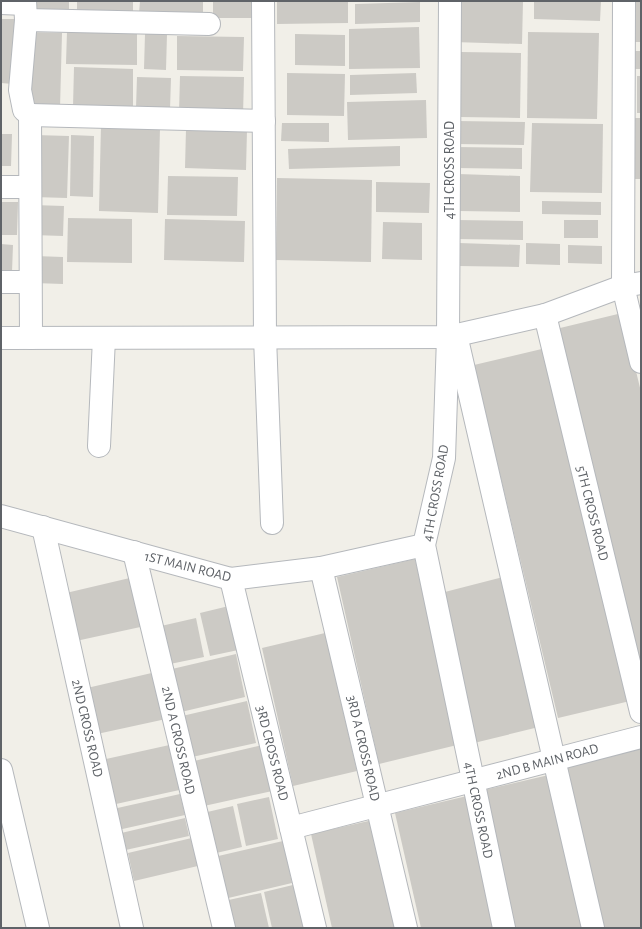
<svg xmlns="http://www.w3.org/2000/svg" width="642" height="929" font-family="'Alegreya Sans',sans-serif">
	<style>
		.building { fill: #cccac5 }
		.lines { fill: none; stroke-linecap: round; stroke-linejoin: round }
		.minor-casing { stroke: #b5b8bc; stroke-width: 24 }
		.minor { stroke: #fff; stroke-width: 22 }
		.labels { text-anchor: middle; stroke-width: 3; stroke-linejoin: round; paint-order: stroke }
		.street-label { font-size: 14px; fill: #5f6368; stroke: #fff }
	</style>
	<rect width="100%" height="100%" fill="#f1efe8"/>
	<g class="building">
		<path d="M32 1H69V12L32 11Z"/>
		<path d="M77 1H133V11L77 10Z"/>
		<path d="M140 1H203V15L139 14Z"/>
		<path d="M213 1H253L252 18H213Z"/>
		<path d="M277 1H348V23L277 24Z"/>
		<path d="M454 1H523L522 44 453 42Z"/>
		<path d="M534 1H601L600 21 534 19Z"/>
		<rect x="631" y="1" width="10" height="41"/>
		<path d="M420 2V22L355 24V4Z"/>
		<path d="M1 19H15L13 84 1 83Z"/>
		<path d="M419 27 420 68 349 69V29Z"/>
		<path d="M67 31 137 32V65L66 64Z"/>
		<path d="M27 32 62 33 60 108 25 107Z"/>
		<path d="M528 32 599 33 597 119 527 118Z"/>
		<path d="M145 34H167L166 70 144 69Z"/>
		<path d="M295 34 345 35V66L295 65Z"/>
		<path d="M177 36 244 37 243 71 177 70Z"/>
		<rect x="633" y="51" width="8" height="18"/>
		<path d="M461 52 521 53 520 118 460 117Z"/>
		<path d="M74 67 133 69V108L73 107Z"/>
		<path d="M287 73 345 74 344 116 287 115Z"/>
		<path d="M416 73 417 93 350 95V75Z"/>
		<path d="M180 76 244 77 243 115 179 113Z"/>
		<rect x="637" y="76" width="4" height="37"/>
		<path d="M137 77 171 78 170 109 136 108Z"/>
		<path d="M426 100 427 138 348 140 347 102Z"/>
		<path d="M633 118H641V179H632Z"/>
		<path d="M456 121 525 122 524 145 456 144Z"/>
		<path d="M282 123H329V142L281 141Z"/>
		<path d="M532 123 603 124 602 193 530 192Z"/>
		<path d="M101 125 160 127 158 213 99 211Z"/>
		<path d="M186 129 247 130 246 170 185 168Z"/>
		<path d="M1 134H12L11 166H1Z"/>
		<path d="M35 135 69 136 67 198 34 197Z"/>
		<path d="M71 135 94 136 93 197 70 196Z"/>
		<path d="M400 146V166L289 169 288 149Z"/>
		<path d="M456 147 522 148V169L456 168Z"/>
		<path d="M458 174 520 176V212L458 211Z"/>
		<path d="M168 176 238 177 237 216 167 215Z"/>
		<path d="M277 178 372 180 371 262 276 260Z"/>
		<path d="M376 182 430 183 429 213 376 212Z"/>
		<path d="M542 201 601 202V215L542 214Z"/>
		<path d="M1 202H18L17 235H1Z"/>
		<path d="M33 205 64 206 63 236 33 235Z"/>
		<path d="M68 218 132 219V263L67 262Z"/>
		<path d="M165 219 245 221 244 262 164 260Z"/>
		<path d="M456 220 523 221V240L456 239Z"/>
		<rect x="564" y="220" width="34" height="18"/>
		<path d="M383 222 422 223V260L382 259Z"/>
		<path d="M459 243 520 245 519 267 458 266Z"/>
		<path d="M526 243 560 244V265L526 264Z"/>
		<path d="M1 244 13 245 12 272H1Z"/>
		<path d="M568 245 602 246V264L568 263Z"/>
		<path d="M35 256 63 257V284L34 283Z"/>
		<path d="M622 313 641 392V682L556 329Z"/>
		<path d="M546 348 630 701 558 718 474 365Z"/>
		<path d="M415 559 457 745 379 764 337 577Z"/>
		<path d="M507 576 543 726 474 743 437 594Z"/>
		<path d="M134 577 145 626 76 641 66 593Z"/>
		<path d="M233 605 243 649 210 656 200 613Z"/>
		<path d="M196 618 204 657 170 664 161 626Z"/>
		<path d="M325 633 357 771 293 786 262 648Z"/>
		<path d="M236 654 245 697 181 712 172 669Z"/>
		<path d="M156 672 166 719 97 734 87 688Z"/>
		<path d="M247 701 256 743 192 757 182 716Z"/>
		<path d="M174 744 184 789 116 804 106 759Z"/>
		<path d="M267 744 277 790 204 806 194 761Z"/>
		<path d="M641 748V928H599L563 766Z"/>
		<path d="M553 774 588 928H515L484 790Z"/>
		<path d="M180 794 185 815 118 830 113 809Z"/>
		<path d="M467 796 497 928H421L395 813Z"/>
		<path d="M269 797 278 839 246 846 237 804Z"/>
		<path d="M233 806 242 847 212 854 203 813Z"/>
		<path d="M185 818 189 836 121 851 117 834Z"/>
		<path d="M373 820 398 928H332L311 834Z"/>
		<path d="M196 837 202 865 134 881 128 853Z"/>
		<path d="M283 841 292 883 224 899 214 857Z"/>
		<path d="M297 884 306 928H272L264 892Z"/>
		<path d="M261 893 269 928H230L224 901Z"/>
	</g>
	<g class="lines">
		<defs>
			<g id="minor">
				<path d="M25 1 26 20 20 90 24 110 30 115 31 338"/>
				<path d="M263 1 265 337 272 523"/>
				<path d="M450 1 448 337 444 458 424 545 504 928"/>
				<path d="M624 1 623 286 641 362"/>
				<path d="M1 3 25 4"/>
				<path d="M26 20 209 24"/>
				<path d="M30 115 264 121"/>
				<path d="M1 187H30"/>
				<path d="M1 282H30"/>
				<path d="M545 315 641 712"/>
				<path d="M456 335 593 928"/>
				<path d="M1 338 448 337 545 315 623 286 641 283"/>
				<path d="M99 446 104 338"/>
				<path d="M1 516 231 579 321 568 424 545"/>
				<path d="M43 527 132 928"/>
				<path d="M134 552 224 928"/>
				<path d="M321 568 406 928"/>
				<path d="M231 579 315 928"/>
				<path d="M1 770 38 928"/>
				<path d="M291 828 641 737"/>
			</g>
		</defs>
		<use href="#minor" class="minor-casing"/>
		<use href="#minor" class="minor"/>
	</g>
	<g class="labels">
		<g class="street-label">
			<text transform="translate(449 170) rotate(-90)" y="5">4TH CROSS ROAD</text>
			<text transform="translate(435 493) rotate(-80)" y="5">4TH CROSS ROAD</text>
			<text transform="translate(593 513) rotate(76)" y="5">5TH CROSS ROAD</text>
			<text transform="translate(188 566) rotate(14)" y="5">1ST MAIN ROAD</text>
			<text transform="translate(88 728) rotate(77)" y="5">2ND CROSS ROAD</text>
			<text transform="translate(179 740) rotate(77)" y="5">2ND A CROSS ROAD</text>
			<text transform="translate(364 748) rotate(77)" y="5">3RD A CROSS ROAD</text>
			<text transform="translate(273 753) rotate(76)" y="5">3RD CROSS ROAD</text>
			<text transform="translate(547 761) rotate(-15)" y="5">2ND B MAIN ROAD</text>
			<text transform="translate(479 810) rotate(78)" y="5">4TH CROSS ROAD</text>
		</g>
	</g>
	<rect width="642" height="929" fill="none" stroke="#5f6368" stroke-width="4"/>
</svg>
